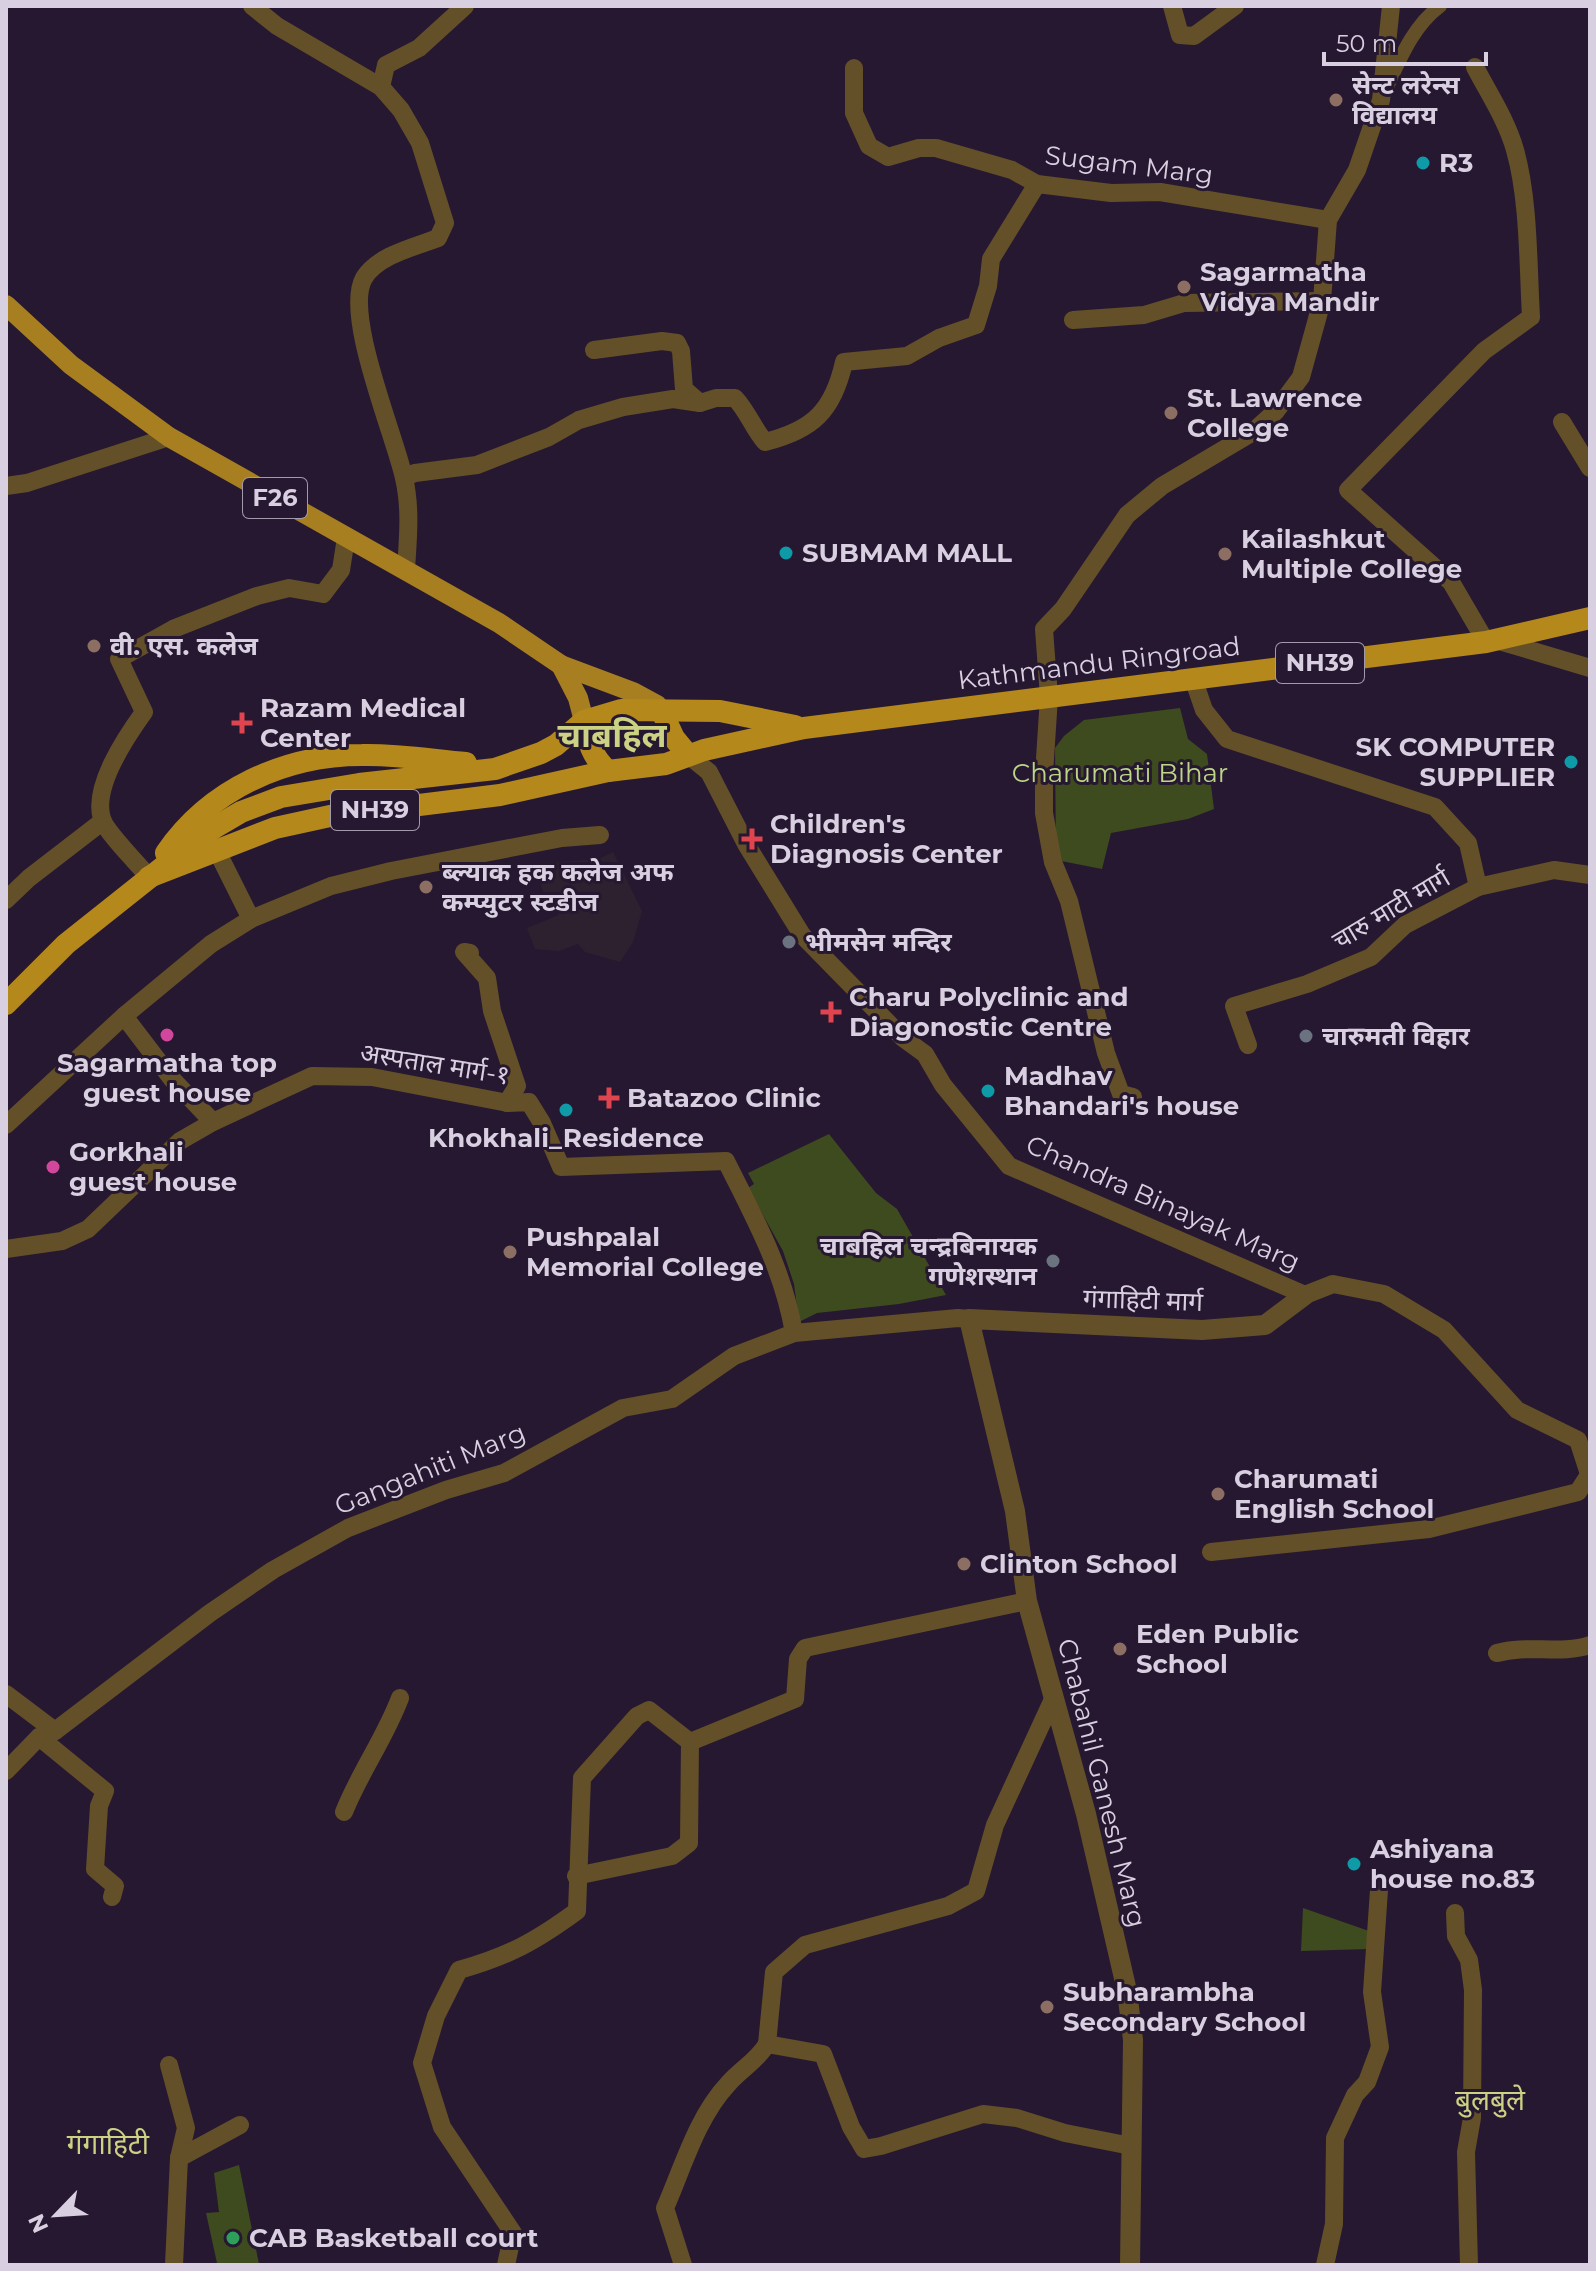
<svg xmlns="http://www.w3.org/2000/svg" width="1596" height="2271" font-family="Montserrat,'Noto Sans Devanagari',sans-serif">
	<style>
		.medical { fill: #2d212f }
		.green { fill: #3e4b1e }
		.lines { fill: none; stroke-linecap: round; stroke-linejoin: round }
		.pedestrian { stroke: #635028; stroke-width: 14 }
		.minor { stroke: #635028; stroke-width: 18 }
		.tertiary { stroke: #635028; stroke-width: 20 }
		.primary { stroke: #a77f21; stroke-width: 20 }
		.trunk { stroke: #b4881a; stroke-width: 22 }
		.education-dot { fill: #8d6e63; stroke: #261831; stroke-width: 3 }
		.culture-dot { fill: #0f9aa8; stroke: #261831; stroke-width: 3 }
		.health-dot { fill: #e0444e; stroke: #261831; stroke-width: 3 }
		.worship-dot { fill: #6b7280; stroke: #261831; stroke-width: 3 }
		.hotel-dot { fill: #d1479c; stroke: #261831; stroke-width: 3 }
		.leisure-dot { fill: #2e9e5b; stroke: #261831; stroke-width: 3 }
		.labels { text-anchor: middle; stroke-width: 6; stroke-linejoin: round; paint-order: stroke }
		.shield { fill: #261831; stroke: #a399ac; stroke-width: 2 }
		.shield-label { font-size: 24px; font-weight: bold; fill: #d8d0e0 }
		.poi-label { font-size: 26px; font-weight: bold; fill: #d8d0e0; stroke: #261831; text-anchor: start }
		.street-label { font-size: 26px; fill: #d8d0e0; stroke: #261831 }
		.park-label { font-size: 26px; fill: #bcd586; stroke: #261831 }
		.neighbourhood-label { font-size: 28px; fill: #cbd284; stroke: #261831 }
		.district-label { font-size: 34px; font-weight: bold; fill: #cbd284; stroke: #261831 }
	</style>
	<rect width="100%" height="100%" fill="#261831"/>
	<path class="medical" d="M613 852 642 911 633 942 620 962 585 952 578 944 559 951 535 949 527 928 559 915 543 891 533 864 599 859Z"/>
	<g class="green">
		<path d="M1180 708 1188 739 1207 754 1214 809 1188 819 1111 833 1102 869 1056 860 1055 748 1064 736 1084 720Z"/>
		<path d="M829 1134 876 1193 897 1209 946 1295 899 1304 817 1313 799 1322 794 1284 783 1251 748 1188 754 1184 748 1173Z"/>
		<path d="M1303 1908 1369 1931 1368 1949 1301 1951Z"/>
		<path d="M239 2165 259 2264 217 2263 206 2213 219 2212 214 2173Z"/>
	</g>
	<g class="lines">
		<path class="pedestrian" d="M1386 89C1400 59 1413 26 1440 6"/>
		<g class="minor">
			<path d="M252 6 277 26 381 87 401 110 420 143 445 223 438 238C415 247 378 255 364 278 343 314 395 436 404 478 411 508 408 539 406 569"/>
			<path d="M1172 6 1180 35 1194 36 1235 6"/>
			<path d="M1475 67C1489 94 1507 121 1515 150 1529 199 1528 265 1531 317L1484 351 1348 490 1451 582 1486 642"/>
			<path d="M854 68V113L869 146 888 157 919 148H936L1012 170 1037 184 1111 193 1160 192 1328 220"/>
			<path d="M381 87 386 65 419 48 465 6"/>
			<path d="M1073 320 1144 315 1184 303 1322 301"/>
			<path d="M594 350 662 341 677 343 681 351 684 389 700 403"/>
			<path d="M1562 422 1590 468"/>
			<path d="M404 477 415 473 477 465 549 437 579 420 623 407 673 399 700 403 716 398H735C748 412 753 428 765 442 813 430 833 411 844 362L907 356 939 338 976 325 988 286 991 259 1037 184"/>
			<path d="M6 486 27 483 169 437"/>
			<path d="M1496 640 1590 668"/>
			<path d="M1193 678 1204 710 1227 739 1435 807 1468 843 1478 887 1554 870 1590 875"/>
			<path d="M688 755 709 772 746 844 802 935 903 1038 925 1054 943 1085 1009 1166 1305 1295 1333 1284 1384 1294 1444 1330 1517 1410 1578 1440 1590 1477"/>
			<path d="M211 839 251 919"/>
			<path d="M149 877C138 864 106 832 102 819 92 787 126 737 144 712L119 659 173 629 257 596 289 588 323 594 341 570 346 538"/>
			<path d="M6 900 29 878 103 821"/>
			<path d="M470 953 464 952 487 978 492 1011 517 1086 507 1103"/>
			<path d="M124 1016 172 1079 213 1122"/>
			<path d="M1248 1045 1234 1006 1307 984 1371 957 1405 925 1478 887"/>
			<path d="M1133 1097 1121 1094 1106 1053 1069 901 1053 862 1044 813V774L1049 697 1044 629 1063 609 1127 515 1162 486 1253 432 1276 411 1301 377 1322 301 1328 220 1357 170 1381 100 1391 6"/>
			<path d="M6 1125 124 1016 211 944 251 919 331 886 391 871 562 838 600 835"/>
			<path d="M6 1249 62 1241 88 1229 180 1141 213 1122 312 1076 372 1077 508 1103 529 1102 542 1123 561 1167 726 1161C755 1219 783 1269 794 1333"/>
			<path d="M1211 1552 1429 1529 1578 1492 1589 1475"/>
			<path d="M1497 1653C1528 1644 1560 1655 1590 1645"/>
			<path d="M6 1694 55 1731"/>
			<path d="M39 1737 105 1791 99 1806 95 1869 115 1886 112 1897"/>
			<path d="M6 1771 39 1737 55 1731 210 1613 273 1570 348 1528 446 1490 504 1473 623 1408 672 1399 734 1356 794 1333 958 1318 969 1319"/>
			<path d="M344 1812C360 1772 385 1738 400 1698"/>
			<path d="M576 1876 672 1856 689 1843 690 1742"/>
			<path d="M1455 1913 1456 1936 1469 1960 1473 1990 1472 2118 1466 2152 1469 2265"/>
			<path d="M767 2044 774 1972 805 1945 948 1906 976 1891 995 1825 1054 1697"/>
			<path d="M169 2065 186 2128 179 2158"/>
			<path d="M174 2265 179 2158 240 2125"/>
			<path d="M506 2265 513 2233 442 2127 422 2063 436 2016 459 1970C509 1956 536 1941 577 1911L582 1778 637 1716 649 1710 690 1742 795 1699 798 1659 805 1648 1027 1601"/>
			<path d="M683 2265 665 2208C683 2167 697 2117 728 2084 741 2069 757 2061 767 2044L823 2054 851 2127 864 2149 881 2146 983 2114 1017 2118 1065 2133 1131 2146"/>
			<path d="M1325 2265 1334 2224 1335 2138 1355 2095 1367 2082 1380 2047 1372 1992 1379 1890"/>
		</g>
		<path class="tertiary" d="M1130 2265 1133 2040 1127 1991 1086 1814 1027 1601 1015 1511 969 1319 1202 1330 1265 1325 1305 1295"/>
		<g class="primary">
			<path d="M6 305 71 365 169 437 499 623 561 665 633 692 657 705 662 712"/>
			<path d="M561 665 578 698 584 721"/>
		</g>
		<g class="trunk">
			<path d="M662 712 674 738 688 755"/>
			<path d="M584 721C588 742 592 757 608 771"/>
			<path d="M166 853C210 789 285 755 362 755 396 754 432 760 466 763"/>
			<path d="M149 877 275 828 330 816 500 795 608 771 666 764 704 750 804 728 1486 642 1590 618"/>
			<path d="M6 1004 66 944 207 832 241 812 281 797 359 784 495 769 541 753 556 745 584 721 621 710 720 711 795 726"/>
		</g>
	</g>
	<g class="education-dot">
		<circle cx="1336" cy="100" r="8"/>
		<circle cx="1184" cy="287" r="8"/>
		<circle cx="1171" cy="413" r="8"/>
		<circle cx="1225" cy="554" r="8"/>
		<circle cx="94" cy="646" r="8"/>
		<circle cx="426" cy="887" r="8"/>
		<circle cx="510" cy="1252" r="8"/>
		<circle cx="1218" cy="1494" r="8"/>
		<circle cx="964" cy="1564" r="8"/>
		<circle cx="1120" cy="1649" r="8"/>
		<circle cx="1047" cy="2007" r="8"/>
	</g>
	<g class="culture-dot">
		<circle cx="1423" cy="163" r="8"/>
		<circle cx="786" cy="553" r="8"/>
		<circle cx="1571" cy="762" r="8"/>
		<circle cx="988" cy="1091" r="8"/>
		<circle cx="566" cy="1110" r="8"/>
		<circle cx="1354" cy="1864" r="8"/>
	</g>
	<g class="health-dot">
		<path d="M238 711h8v8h8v8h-8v8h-8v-8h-8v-8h8z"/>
		<path d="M748 827h8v8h8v8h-8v8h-8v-8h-8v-8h8z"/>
		<path d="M827 1000h8v8h8v8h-8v8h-8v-8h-8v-8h8z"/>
		<path d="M605 1086h8v8h8v8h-8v8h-8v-8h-8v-8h8z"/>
	</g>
	<g class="worship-dot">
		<circle cx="789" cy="942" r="8"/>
		<circle cx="1306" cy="1036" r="8"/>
		<circle cx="1053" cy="1261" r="8"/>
	</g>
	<g class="hotel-dot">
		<circle cx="167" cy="1035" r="8"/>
		<circle cx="53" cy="1167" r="8"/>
	</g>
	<circle class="leisure-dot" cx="233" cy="2238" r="8"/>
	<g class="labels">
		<g class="shield">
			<rect x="243" y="478" width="64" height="40" rx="6"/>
			<rect x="1276" y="643" width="88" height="40" rx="6"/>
			<rect x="331" y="790" width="88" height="40" rx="6"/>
		</g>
		<g class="shield-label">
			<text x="275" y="506">F26</text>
			<text x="1320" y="671">NH39</text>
			<text x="375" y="818">NH39</text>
		</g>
		<g class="poi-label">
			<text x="1352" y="94">सेन्ट लरेन्स<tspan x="1352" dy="30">विद्यालय</tspan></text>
			<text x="1439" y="172">R3</text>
			<text x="1200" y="281">Sagarmatha<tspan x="1200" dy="30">Vidya Mandir</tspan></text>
			<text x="1187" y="407">St. Lawrence<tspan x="1187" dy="30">College</tspan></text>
			<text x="1241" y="548">Kailashkut<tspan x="1241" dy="30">Multiple College</tspan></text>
			<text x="802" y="562">SUBMAM MALL</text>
			<text x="110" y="655">वी. एस. कलेज</text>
			<text x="260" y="717">Razam Medical<tspan x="260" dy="30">Center</tspan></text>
			<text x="1555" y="756" text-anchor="end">SK COMPUTER<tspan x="1555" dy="30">SUPPLIER</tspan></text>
			<text x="770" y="833">Children's<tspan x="770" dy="30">Diagnosis Center</tspan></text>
			<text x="442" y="881">ब्ल्याक हक कलेज अफ<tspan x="442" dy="30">कम्प्युटर स्टडीज</tspan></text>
			<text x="805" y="951">भीमसेन मन्दिर</text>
			<text x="849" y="1006">Charu Polyclinic and<tspan x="849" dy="30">Diagonostic Centre</tspan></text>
			<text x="1322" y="1045">चारुमती विहार</text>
			<text x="167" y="1072" text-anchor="middle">Sagarmatha top<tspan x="167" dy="30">guest house</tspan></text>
			<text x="1004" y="1085">Madhav<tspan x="1004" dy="30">Bhandari's house</tspan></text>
			<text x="627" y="1107">Batazoo Clinic</text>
			<text x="566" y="1147" text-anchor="middle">Khokhali_Residence</text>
			<text x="69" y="1161">Gorkhali<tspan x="69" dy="30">guest house</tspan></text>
			<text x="526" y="1246">Pushpalal<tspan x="526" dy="30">Memorial College</tspan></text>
			<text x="1037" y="1255" text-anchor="end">चाबहिल चन्द्रबिनायक<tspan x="1037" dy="30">गणेशस्थान</tspan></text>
			<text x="1234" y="1488">Charumati<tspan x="1234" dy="30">English School</tspan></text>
			<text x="980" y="1573">Clinton School</text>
			<text x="1136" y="1643">Eden Public<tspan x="1136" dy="30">School</tspan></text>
			<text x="1370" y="1858">Ashiyana<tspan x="1370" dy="30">house no.83</tspan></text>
			<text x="1063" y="2001">Subharambha<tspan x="1063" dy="30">Secondary School</tspan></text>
			<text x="249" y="2247">CAB Basketball court</text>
		</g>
		<g class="street-label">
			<text transform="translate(1129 165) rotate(7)" y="9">Sugam Marg</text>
			<text transform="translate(1099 663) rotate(-7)" y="9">Kathmandu Ringroad</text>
			<text transform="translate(1391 909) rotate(-31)" y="9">चारु माटी मार्ग</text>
			<text transform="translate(435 1064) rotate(9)" y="9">अस्पताल मार्ग-१</text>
			<text transform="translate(1163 1203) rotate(24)" y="9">Chandra Binayak Marg</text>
			<text transform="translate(1143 1300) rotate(2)" y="9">गंगाहिटी मार्ग</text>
			<text transform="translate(430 1469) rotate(-22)" y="9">Gangahiti Marg</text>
			<text transform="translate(1102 1783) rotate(76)" y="9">Chabahil Ganesh Marg</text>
		</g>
		<g class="park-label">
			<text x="1120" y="782">Charumati Bihar</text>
		</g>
		<g class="neighbourhood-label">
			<text x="1490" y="2110">बुलबुले</text>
			<text x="108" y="2154">गंगाहिटी</text>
		</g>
		<g class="district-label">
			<text x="612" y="747">चाबहिल</text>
		</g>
	</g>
	<rect width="1596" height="2271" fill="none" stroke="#d8d0e0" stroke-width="16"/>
	<g transform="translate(56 2215) rotate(245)" stroke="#261831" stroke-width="6" paint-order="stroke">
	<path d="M0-6L14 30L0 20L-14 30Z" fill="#d8d0e0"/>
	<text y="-12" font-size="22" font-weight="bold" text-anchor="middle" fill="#d8d0e0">N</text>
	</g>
	<path d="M1324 52v12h162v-12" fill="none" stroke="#d8d0e0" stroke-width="4"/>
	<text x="1336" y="52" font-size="24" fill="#d8d0e0" stroke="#261831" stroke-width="6" paint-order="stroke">50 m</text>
</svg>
